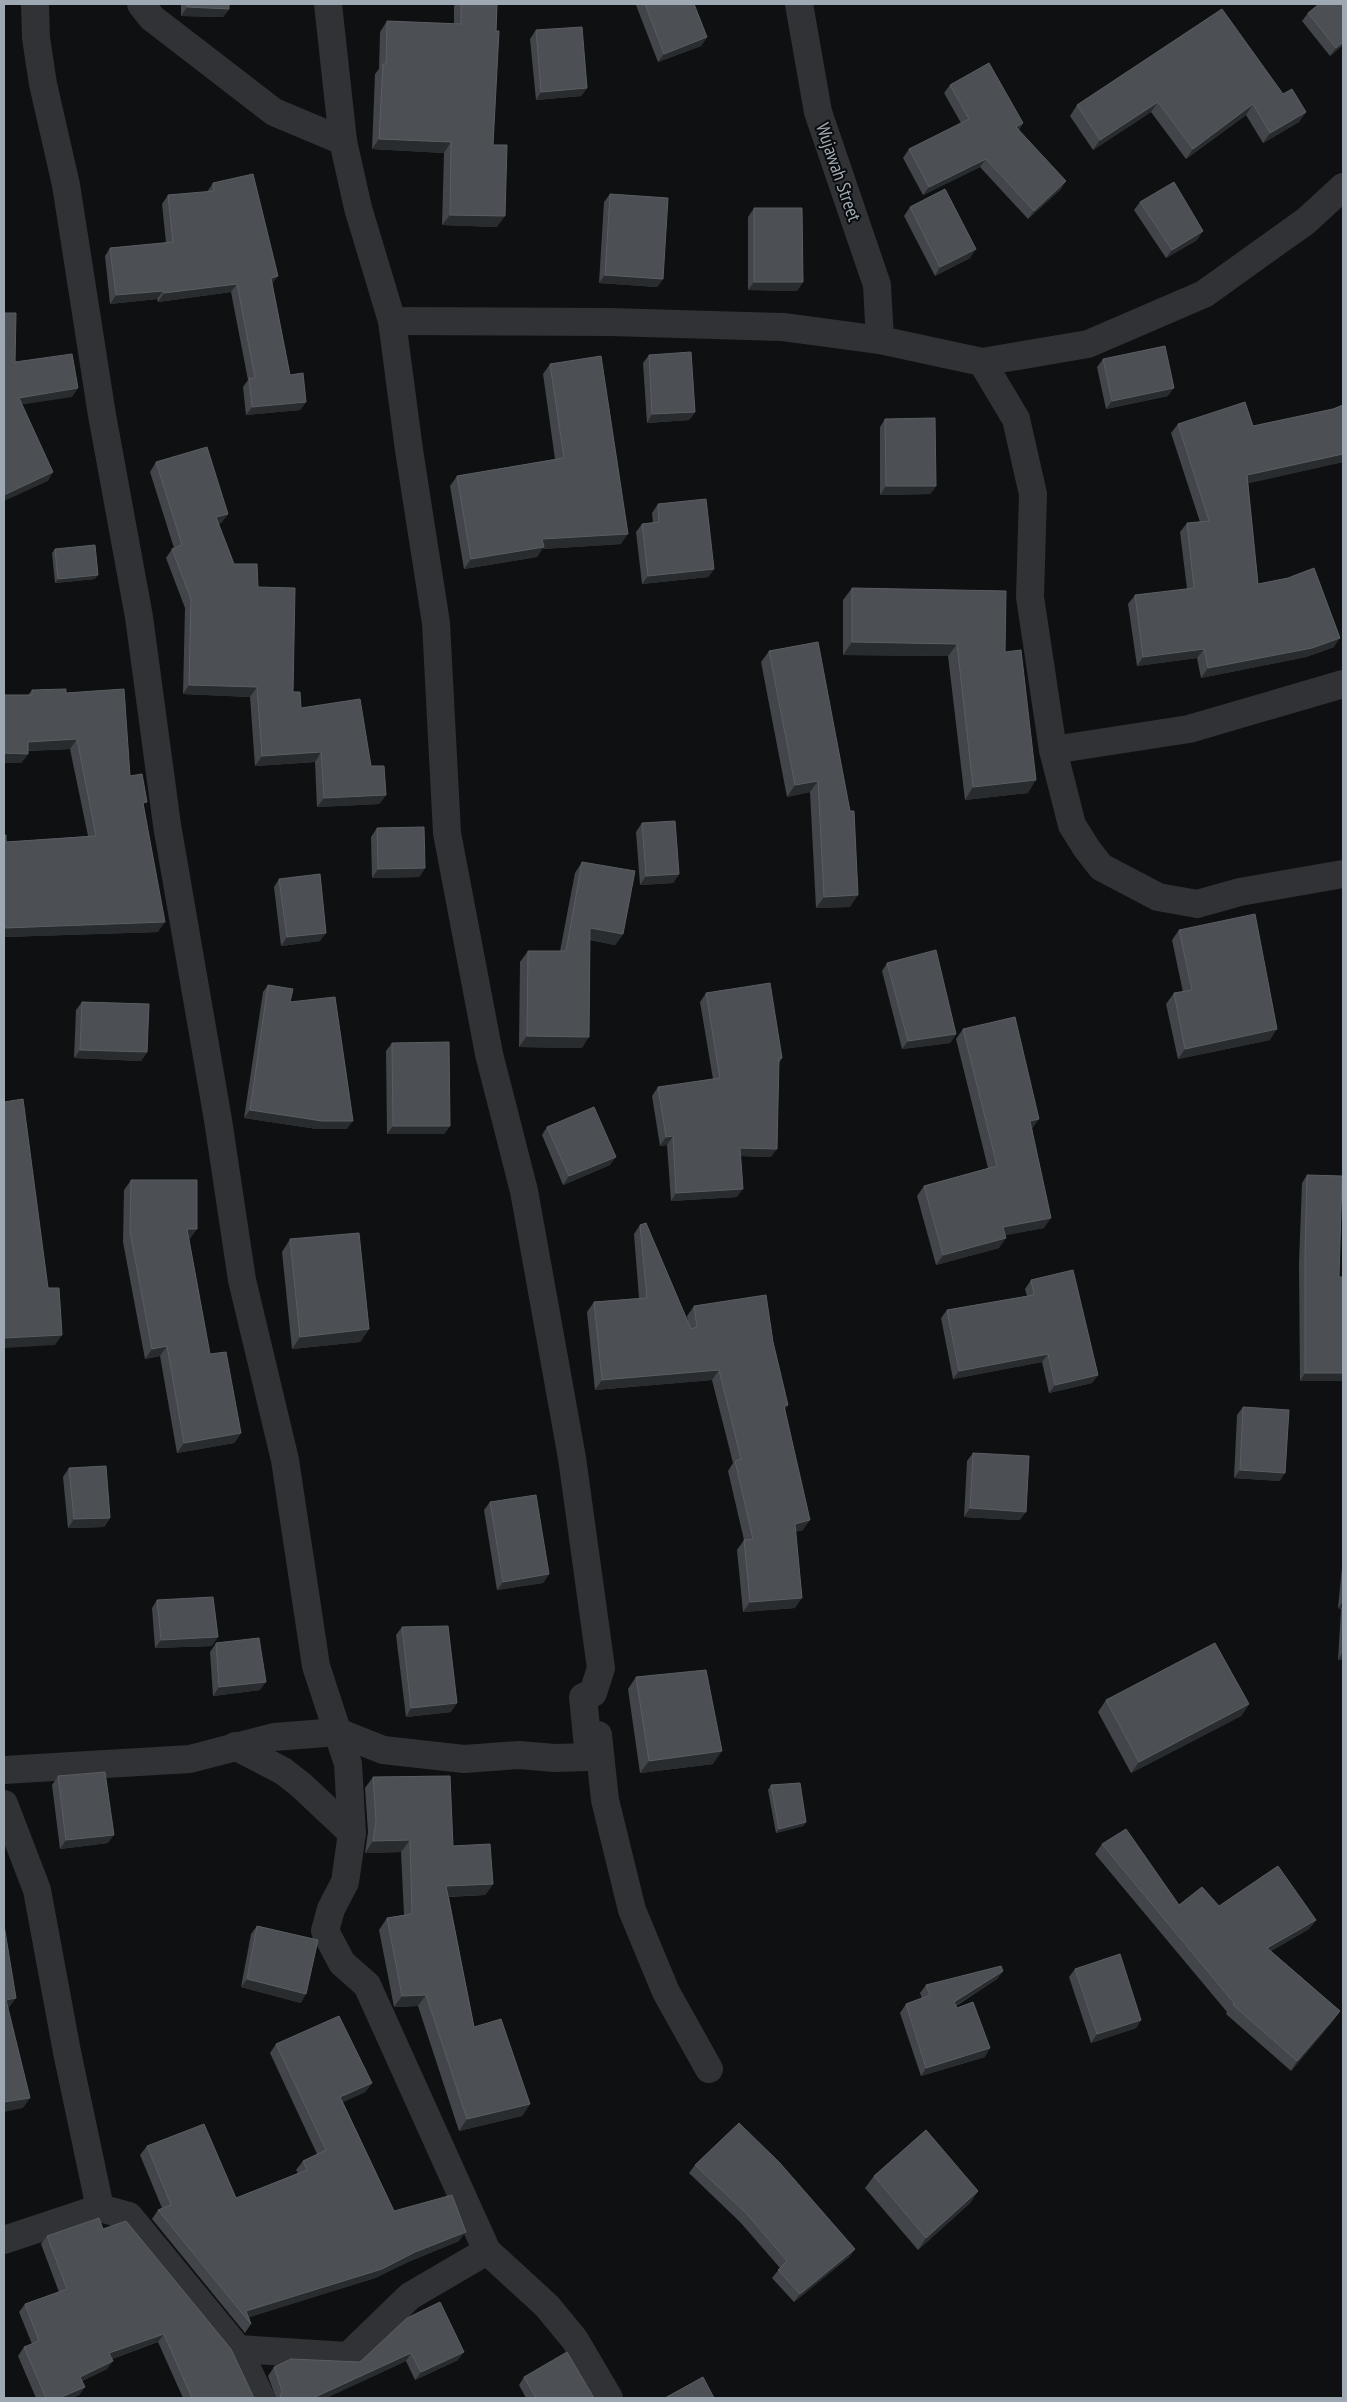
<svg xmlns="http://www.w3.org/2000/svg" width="1347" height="2402" font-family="'PT Sans Narrow',sans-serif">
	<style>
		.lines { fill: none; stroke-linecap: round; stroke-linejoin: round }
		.minor { stroke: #303236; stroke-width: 28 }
		.wall { fill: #424549 }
		.shaded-wall { fill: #292c2e }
		.building { fill: #4c5054; stroke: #595e63 }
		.labels { text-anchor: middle; stroke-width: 4; stroke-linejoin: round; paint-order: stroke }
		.street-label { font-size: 19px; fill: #9fa9b3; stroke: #0a0b0c }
	</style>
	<rect width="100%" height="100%" fill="#0f1011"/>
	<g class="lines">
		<g class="minor">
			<path d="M35 4 36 38 43 84 66 185 102 415 139 617 167 825 218 1120 242 1280 285 1460 316 1666 348 1764 352 1833 345 1882 331 1909 325 1931 342 1963 367 1985 487 2251 547 2306 575 2340 609 2398"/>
			<path d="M141 4 152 18 274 112 343 141"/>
			<path d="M799 4 818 112 877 285 880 340"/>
			<path d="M392 321 609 322 783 327 880 340 982 362 1088 344 1204 294 1306 221 1343 187"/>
			<path d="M982 362 1016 419 1033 494 1030 597 1053 750 1072 825 1087 849 1101 867 1158 897 1197 904 1240 892 1343 874"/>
			<path d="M1053 750 1189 729 1343 684"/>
			<path d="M598 1735 605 1800 632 1910 666 1992 709 2069"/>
			<path d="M235 1746 283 1771 301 1785 352 1833"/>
			<path d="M4 1770 190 1759 274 1737 338 1732 383 1750 464 1759 519 1755 555 1758 589 1757 583 1697 593 1693 601 1668 572 1458 524 1191 489 1054 447 833 436 623 409 450 392 321 358 208 343 141 328 4"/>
			<path d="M4 1804 37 1890 67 2052 100 2208 129 2216 238 2349 261 2398"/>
			<path d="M4 2240 100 2208"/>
			<path d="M238 2349 348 2356 410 2296 487 2251"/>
		</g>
	</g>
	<g class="wall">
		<path d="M181 4H229V9L223 17 181 16Z"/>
		<path d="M456 4H497L493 145 497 227 442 225 444 153 372 149 375 74 379 69 380 32 387 21 454 24V6Z"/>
		<path d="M637 4H694L707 37 701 46 658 62 636 5Z"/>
		<path d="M1308 13 1343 45 1330 56 1302 21Z"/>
		<path d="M536 30 587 88 581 96 536 100 530 39Z"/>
		<path d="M950 85 1023 123 1019 130 1061 189 1028 219 980 167 923 195 903 158 909 149 961 123 944 93Z"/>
		<path d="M1283 94 1306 112 1299 122 1263 143 1246 115 1186 159 1151 112 1093 150 1070 116 1077 105Z"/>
		<path d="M213 183 272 284 290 375 306 402 300 410 246 415 243 387 248 380 231 292 158 302 157 299 110 304 105 256 110 248 166 243 162 204 168 195 207 192Z"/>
		<path d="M610 194 663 279 657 287 599 283 604 202Z"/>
		<path d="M1140 202 1197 240 1166 258 1134 210Z"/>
		<path d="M910 207 970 258 935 276 904 216Z"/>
		<path d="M754 208 803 282 797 291 748 290V217Z"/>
		<path d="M649 355 695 412 689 420 647 423 643 363Z"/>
		<path d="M1103 359 1168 396 1106 409 1097 367Z"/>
		<path d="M550 364 621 544 542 549 537 557 464 569 450 486 457 476 555 459 543 374Z"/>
		<path d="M1343 405V462L1248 483 1258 584 1334 647 1306 657 1201 678 1197 658 1137 666 1128 604 1135 595 1187 589 1180 532 1187 523 1200 522 1171 433 1178 424 1253 426 1333 409Z"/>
		<path d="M885 419 936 486 930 494 880 495V427Z"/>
		<path d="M156 462 228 514 221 523 218 524 234 564 258 587 293 692 301 708 371 766 386 795 379 804 317 807 315 762 255 766 250 697 183 694 185 608 166 558 172 549 174 548 150 472Z"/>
		<path d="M658 504 714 569 708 577 642 584 636 532 642 524 653 523 652 513Z"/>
		<path d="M55 549 95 579 55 583 52 553Z"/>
		<path d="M852 588 1005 652 1028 793 965 800 948 656 843 655V600Z"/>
		<path d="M818 642 850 907 816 908 810 792 787 797 761 662 769 651Z"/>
		<path d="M32 690 66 693 130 776 144 807 158 932 4 937V835L6 842 88 836 70 749 28 751V754L21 763H4V695H28Z"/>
		<path d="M642 823 679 874 673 883 640 885 636 832Z"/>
		<path d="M377 828 425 868 419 877 372 878 371 837Z"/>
		<path d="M582 862 623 934 615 945 590 940 582 1048 519 1047 520 962 528 951H560L575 873Z"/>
		<path d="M279 879 320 941 281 946 274 887Z"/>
		<path d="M1179 930 1270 1040 1178 1059 1166 1004 1174 993 1183 992 1172 940Z"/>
		<path d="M887 963 956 1034 950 1043 902 1049 882 971Z"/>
		<path d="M268 985 290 1002 347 1129H317L244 1118 263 992Z"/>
		<path d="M706 993 782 1058 779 1063 771 1157 741 1156 737 1197 671 1201 667 1145 660 1146 652 1096 658 1087 713 1079 700 1002Z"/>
		<path d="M82 1002 147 1052 141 1061 74 1058 76 1010Z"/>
		<path d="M963 1029 1032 1129 1044 1228 1005 1235 999 1248 936 1265 917 1196 924 1186 988 1168 956 1039Z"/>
		<path d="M392 1043 450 1126 444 1134H387L386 1051Z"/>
		<path d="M547 1127 610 1165 563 1185 542 1135Z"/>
		<path d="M1307 1175 1339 1277 1343 1381H1300L1299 1263 1302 1183Z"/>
		<path d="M131 1180 190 1239H189L210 1354 241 1433 234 1443 177 1453 160 1356 145 1359 123 1242 124 1190Z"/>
		<path d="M640 1225 688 1323 687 1316 694 1306 785 1410 803 1530 795 1532V1608L743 1612 737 1550 744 1540 728 1471 733 1463 712 1380 595 1390 587 1312 594 1302 639 1298 634 1234Z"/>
		<path d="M290 1239 369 1329 360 1342 292 1349 282 1252Z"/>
		<path d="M1031 1280 1098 1375 1092 1383 1049 1393 1042 1362 953 1379 941 1318 947 1310 1027 1296 1025 1289Z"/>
		<path d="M1243 1407 1280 1481 1234 1478 1237 1415Z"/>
		<path d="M973 1453 1020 1520 964 1517 967 1461Z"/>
		<path d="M69 1468 110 1518 104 1527 68 1528 63 1477Z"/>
		<path d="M490 1502 549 1574 543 1583 497 1590 484 1510Z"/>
		<path d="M1343 1557V1660H1338L1341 1609 1338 1608Z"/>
		<path d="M157 1600 212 1646 155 1648 152 1608Z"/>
		<path d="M402 1627 451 1712 406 1717 396 1635Z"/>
		<path d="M216 1643 260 1690 213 1696 210 1652Z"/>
		<path d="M636 1677 713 1764 640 1773 628 1689Z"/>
		<path d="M1106 1700 1249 1704 1241 1716 1131 1773 1098 1712Z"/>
		<path d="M58 1776 108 1843 60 1849 52 1785Z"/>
		<path d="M373 1777 453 1846 493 1884 485 1895 449 1897 474 2027 530 2104 522 2116 459 2131 418 2006 394 2007 379 1930 387 1918 404 1915 401 1852 365 1853 368 1832 365 1788Z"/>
		<path d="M771 1785 806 1822 803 1826 776 1833 768 1790Z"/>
		<path d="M1102 1844 1179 1905 1219 1906 1316 1920 1309 1929 1271 1951 1340 2011 1333 2021 1291 2071 1226 2014 1227 2012 1095 1854Z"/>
		<path d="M257 1926 301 2003 241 1987 251 1934Z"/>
		<path d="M1075 1969 1141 2020 1136 2028 1091 2043 1069 1977Z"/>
		<path d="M1003 1971 997 1979 956 2006 985 2057 921 2076 900 2013 906 2004 922 1998 920 1993 926 1985Z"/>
		<path d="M276 2044 372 2083 365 2092 343 2102 394 2211 459 2241 408 2262 375 2278 249 2317 251 2324 245 2333 152 2219 158 2210 162 2208 140 2155 147 2146 236 2198 298 2173 296 2170 303 2161 317 2154 270 2053Z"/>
		<path d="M695 2165 855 2249 849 2257 794 2302 772 2278 780 2268 740 2222 689 2173Z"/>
		<path d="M874 2176 978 2191 970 2203 918 2250 865 2188Z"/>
		<path d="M103 2229 253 2396 254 2398H183L158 2342 112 2359 107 2369 82 2381 85 2387 79 2395 72 2398H36L18 2356 24 2347 32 2344 19 2312 25 2304 59 2292 41 2244 47 2236Z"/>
		<path d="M407 2318 458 2360 415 2380 406 2361 326 2398H276L268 2376 274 2367 360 2362Z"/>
		<path d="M524 2377 594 2398H526L519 2385Z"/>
	</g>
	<g class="shaded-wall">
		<path d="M187 7 229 9 223 17 181 16Z"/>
		<path d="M707 37 701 46 658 62 664 54Z"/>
		<path d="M1343 42V45L1330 56 1336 48Z"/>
		<path d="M587 88 581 96 536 100 541 92Z"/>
		<path d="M1158 102 1151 112 1093 150 1100 140Z"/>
		<path d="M1253 104 1246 115 1186 159 1193 149Z"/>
		<path d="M1306 112 1299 122 1263 143 1270 133Z"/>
		<path d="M1023 123 1017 132 1016 127Z"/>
		<path d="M379 139 451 142 444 153 372 149Z"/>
		<path d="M986 159 980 167 923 195 929 187Z"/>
		<path d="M1066 181 1061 189 1028 219 1034 211Z"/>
		<path d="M450 215 505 216 497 227 442 225Z"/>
		<path d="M1203 231 1197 240 1166 258 1172 250Z"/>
		<path d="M976 249 970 258 935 276 940 267Z"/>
		<path d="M605 275 663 279 657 287 599 283Z"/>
		<path d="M278 276 272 284 271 278Z"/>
		<path d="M754 282H803L797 291 748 290Z"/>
		<path d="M237 284 231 292 158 302 164 293Z"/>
		<path d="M163 291 157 299 110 304 116 295Z"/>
		<path d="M78 388 72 397 13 406 19 398Z"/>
		<path d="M1174 388 1168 396 1106 409 1112 401Z"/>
		<path d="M306 402 300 410 246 415 252 407Z"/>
		<path d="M695 412 689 420 647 423 652 414Z"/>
		<path d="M1343 454V462L1241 485 1247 475Z"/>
		<path d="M53 472 48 481 4 501V495Z"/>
		<path d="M886 486H936L930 494 880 495Z"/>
		<path d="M228 514 221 523 209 527 216 517Z"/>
		<path d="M628 534 621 544 542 549 537 557 464 569 471 559 542 539Z"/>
		<path d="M714 569 708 577 642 584 648 576Z"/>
		<path d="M98 575 95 579 55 583 58 579Z"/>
		<path d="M1340 638 1334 647 1306 657 1201 678 1208 668Z"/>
		<path d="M852 642 957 644 948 656 843 655Z"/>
		<path d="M1204 649 1197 658 1137 666 1143 657Z"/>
		<path d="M189 685 257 687 250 697 183 694Z"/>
		<path d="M77 739 70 749 21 751 28 742Z"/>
		<path d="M321 752 315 762 255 766 262 756Z"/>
		<path d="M4 753 28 754 21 763H4Z"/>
		<path d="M1036 780 1028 793 965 800 973 787Z"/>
		<path d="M818 781 810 792 787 797 795 785Z"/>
		<path d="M386 795 379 804 317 807 324 798Z"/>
		<path d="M425 868 419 877 372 878 378 869Z"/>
		<path d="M679 874 673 883 640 885 646 876Z"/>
		<path d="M858 895 850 907 816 908 824 897Z"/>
		<path d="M165 922 158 932 4 937V928Z"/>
		<path d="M590 928 623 934 615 945 583 938Z"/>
		<path d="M326 933 320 941 281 946 287 937Z"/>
		<path d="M1277 1029 1270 1040 1178 1059 1185 1049Z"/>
		<path d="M956 1034 950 1043 902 1049 908 1041Z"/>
		<path d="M527 1036 589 1037 582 1048 519 1047Z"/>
		<path d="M80 1050 147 1052 141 1061 74 1058Z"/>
		<path d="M250 1110 353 1121 347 1129H317L244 1118Z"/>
		<path d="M1039 1119 1032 1129 1030 1121Z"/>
		<path d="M393 1126H450L444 1134H387Z"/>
		<path d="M673 1136 667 1145 660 1146 666 1137Z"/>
		<path d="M740 1148 777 1149 771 1157 734 1156Z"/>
		<path d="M616 1157 610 1165 563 1185 569 1176Z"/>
		<path d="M743 1189 737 1197 671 1201 676 1193Z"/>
		<path d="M1051 1218 1044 1228 996 1237 1003 1227Z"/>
		<path d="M187 1229H197L190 1239H180Z"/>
		<path d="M1006 1238 999 1248 936 1265 943 1255Z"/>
		<path d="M369 1329 360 1342 292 1349 300 1337Z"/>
		<path d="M62 1335 55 1345 4 1348V1338Z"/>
		<path d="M167 1346 160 1356 145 1359 152 1349Z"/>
		<path d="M1048 1354 1042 1362 953 1379 959 1371Z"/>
		<path d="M719 1370 712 1380 595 1390 602 1380Z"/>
		<path d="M1305 1373H1343V1381H1300Z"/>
		<path d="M1098 1375 1092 1383 1049 1393 1055 1385Z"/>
		<path d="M788 1405 782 1415 784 1406Z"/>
		<path d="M241 1433 234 1443 177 1453 184 1443Z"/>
		<path d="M1240 1470 1285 1473 1280 1481 1234 1478Z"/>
		<path d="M970 1508 1026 1512 1020 1520 964 1517Z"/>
		<path d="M110 1518 104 1527 68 1528 74 1519Z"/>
		<path d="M810 1520 803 1530 788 1534 795 1524Z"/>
		<path d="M549 1574 543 1583 497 1590 503 1582Z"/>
		<path d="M802 1598 795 1608 743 1612 750 1602Z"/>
		<path d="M1343 1602V1605L1341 1609 1338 1608Z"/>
		<path d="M218 1637 212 1646 155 1648 161 1640Z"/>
		<path d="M1343 1652V1660H1338Z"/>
		<path d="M266 1682 260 1690 213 1696 219 1687Z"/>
		<path d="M457 1703 451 1712 406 1717 411 1708Z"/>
		<path d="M1249 1704 1241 1716 1131 1773 1139 1762Z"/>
		<path d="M722 1751 713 1764 640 1773 649 1761Z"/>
		<path d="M806 1822 803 1826 776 1833 779 1829Z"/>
		<path d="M114 1835 108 1843 60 1849 66 1840Z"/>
		<path d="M410 1840 401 1852 365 1853 373 1841Z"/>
		<path d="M493 1884 485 1895 438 1897 446 1886Z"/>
		<path d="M1316 1920 1309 1929 1260 1957 1267 1948Z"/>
		<path d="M1003 1971 997 1979 948 2010 954 2002Z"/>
		<path d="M247 1979 306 1994 301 2003 241 1987Z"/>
		<path d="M426 1995 418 2006 394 2007 402 1996Z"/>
		<path d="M16 1998 8 2009 6 2000Z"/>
		<path d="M1340 2011 1333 2021 1291 2071 1297 2061Z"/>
		<path d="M1141 2020 1136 2028 1091 2043 1097 2034Z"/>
		<path d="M990 2048 985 2057 921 2076 926 2068Z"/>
		<path d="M372 2083 365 2092 334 2106 340 2097Z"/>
		<path d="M30 2098 23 2108 4 2112V2102Z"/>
		<path d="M530 2104 522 2116 459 2131 467 2119Z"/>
		<path d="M978 2191 970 2203 918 2250 926 2238Z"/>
		<path d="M466 2232 459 2241 408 2262 375 2278 247 2318 246 2311 415 2252Z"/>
		<path d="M855 2249 849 2257 794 2302 800 2294Z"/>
		<path d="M164 2334 158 2342 103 2362 109 2353Z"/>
		<path d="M464 2352 458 2360 415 2380 421 2372Z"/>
		<path d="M411 2353 406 2361 326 2398H313Z"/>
		<path d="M113 2361 107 2369 74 2385 80 2377Z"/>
		<path d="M85 2387 79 2395 72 2398H59Z"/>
	</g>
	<g class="building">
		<path d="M187 4H229V9L187 7Z"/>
		<path d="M461 4H497L496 31H499L493 145H507L505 216 450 215 451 142 379 139 383 64H386L387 21 461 24Z"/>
		<path d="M645 4H694L707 37 664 54Z"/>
		<path d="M1319 4H1343V42L1336 48 1308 13Z"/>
		<path d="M1222 9 1283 94 1292 89 1306 112 1270 133 1253 104 1193 149 1158 102 1100 140 1077 105Z"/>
		<path d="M582 27 587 88 541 92 536 30Z"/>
		<path d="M989 63 1023 123 1016 127 1066 181 1034 211 986 159 929 187 909 149 969 119 950 85Z"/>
		<path d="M253 174 278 276 271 278 290 375 303 373 306 402 252 407 249 378H255L237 284 164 293 163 291 116 295 110 248 173 242 168 195 214 191 213 183Z"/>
		<path d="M1174 182 1203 231 1172 250 1140 202Z"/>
		<path d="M945 189 976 249 940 267 910 207Z"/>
		<path d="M610 194 668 198 663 279 605 275Z"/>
		<path d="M754 208H802L803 282H754Z"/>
		<path d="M4 313H16L15 362 72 354 78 388 19 398 53 472 4 495Z"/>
		<path d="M1165 346 1174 388 1112 401 1103 359Z"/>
		<path d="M691 352 695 412 652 414 649 355Z"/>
		<path d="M601 356 628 534 542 539 544 547 471 559 457 476 564 458 550 364Z"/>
		<path d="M1245 402 1253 426 1333 409 1343 405V454L1247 475 1258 584 1288 578 1314 568 1340 638 1312 648 1208 668 1204 649 1143 657 1135 595 1194 588 1187 523 1209 521 1178 424Z"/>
		<path d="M935 418 936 486H886L885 419Z"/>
		<path d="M207 447 228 514 216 517 234 564H257L258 587 295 588 293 692H300L301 708 360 699 371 766H384L386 795 324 798 321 752 262 756 257 687 189 685 191 599 172 549 182 545 156 462Z"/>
		<path d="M706 499 714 569 648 576 642 524 659 522 658 504Z"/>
		<path d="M95 545 98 575 58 579 55 549Z"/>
		<path d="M852 588 1006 591 1005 652 1021 650 1036 780 973 787 957 644 852 642Z"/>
		<path d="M818 642 850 811H854L858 895 824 897 818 781 795 785 769 651Z"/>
		<path d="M66 689V693L124 689 130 776 142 774 147 802 143 803 165 922 4 928V835H6V842L96 836 77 739 28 742V754L4 753V695H32V690Z"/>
		<path d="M675 821 679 874 646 876 642 823Z"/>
		<path d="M424 827 425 868 378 869 377 828Z"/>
		<path d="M582 862 635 871 623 934 590 928 589 1037 527 1036 528 951H566Z"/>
		<path d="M320 874 326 933 287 937 279 879Z"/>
		<path d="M1255 914 1277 1029 1185 1049 1174 993 1192 990 1179 930Z"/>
		<path d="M936 950 956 1034 908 1041 887 963Z"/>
		<path d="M770 983 782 1058H779L777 1149 740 1148 743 1189 676 1193 673 1136 666 1137 658 1087 720 1078 706 993Z"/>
		<path d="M268 985 293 989 290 1002 335 997 353 1121H322L250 1110Z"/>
		<path d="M82 1002 149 1004 147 1052 80 1050Z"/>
		<path d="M1015 1017 1039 1119 1030 1121 1051 1218 1003 1227 1006 1238 943 1255 924 1186 997 1166 963 1029Z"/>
		<path d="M449 1042 450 1126H393L392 1043Z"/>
		<path d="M23 1099 48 1288H59L62 1335 4 1338V1102Z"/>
		<path d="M594 1107 616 1157 569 1176 547 1127Z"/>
		<path d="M1307 1175 1342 1176 1339 1277H1343V1373H1305V1255Z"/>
		<path d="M131 1180H197V1229H187L210 1354 226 1352 241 1433 184 1443 167 1346 152 1349 130 1232Z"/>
		<path d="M646 1223 691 1329 697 1327 694 1306 766 1295 773 1342 788 1405 784 1406 810 1520 795 1524 802 1598 750 1602 744 1540 753 1539 735 1461 741 1459 719 1370 602 1380 594 1302 647 1298 640 1225Z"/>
		<path d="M359 1233 369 1329 300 1337 290 1239Z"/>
		<path d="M1073 1270 1098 1375 1055 1385 1048 1354 959 1371 947 1310 1034 1295 1031 1280Z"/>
		<path d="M1243 1407 1289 1410 1285 1473 1240 1470Z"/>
		<path d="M973 1453 1029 1456 1026 1512 970 1508Z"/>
		<path d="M106 1466 110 1518 74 1519 69 1468Z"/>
		<path d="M536 1495 549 1574 503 1582 490 1502Z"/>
		<path d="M213 1597 218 1637 161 1640 157 1600Z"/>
		<path d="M448 1626 457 1703 411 1708 402 1627Z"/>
		<path d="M259 1638 266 1682 219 1687 216 1643Z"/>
		<path d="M1215 1643 1249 1704 1139 1762 1106 1700Z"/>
		<path d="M706 1670 722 1751 649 1761 636 1677Z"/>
		<path d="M105 1772 114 1835 66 1840 58 1776Z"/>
		<path d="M450 1776 453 1846 490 1844 493 1884 446 1886 474 2027 501 2019 530 2104 467 2119 426 1995 402 1996 387 1918 412 1914 410 1840 373 1841 376 1821 373 1777Z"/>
		<path d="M800 1783 806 1822 779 1829 771 1785Z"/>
		<path d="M1126 1829 1179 1905 1202 1887 1219 1906 1278 1866 1316 1920 1267 1948 1340 2011 1297 2061 1233 2005 1234 2003 1102 1844Z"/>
		<path d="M4 1925 16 1998 6 2000 30 2098 4 2102Z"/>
		<path d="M257 1926 318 1940 306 1994 247 1979Z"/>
		<path d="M1120 1954 1141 2020 1097 2034 1075 1969Z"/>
		<path d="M1001 1966 1003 1971 954 2002 957 2008 973 2002 990 2048 926 2068 906 2004 930 1995 926 1985Z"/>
		<path d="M339 2016 372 2083 340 2097 394 2211 452 2195 466 2232 415 2252 382 2269 246 2311 251 2324 158 2210 171 2205 147 2146 204 2124 236 2198 307 2170 303 2161 326 2150 276 2044Z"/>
		<path d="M739 2123 779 2162 855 2249 800 2294 778 2270 787 2261 746 2213 695 2165Z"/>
		<path d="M926 2130 978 2191 926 2238 874 2176Z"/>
		<path d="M99 2218 103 2229 126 2221 231 2349 254 2398H192L164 2334 109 2353 113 2361 80 2377 85 2387 59 2398H46L24 2347 39 2341 25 2304 67 2289 47 2236Z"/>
		<path d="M440 2302 464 2352 421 2372 411 2353 313 2398H280L282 2391 274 2367 291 2359 360 2362 407 2318Z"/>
		<path d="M567 2352 594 2398H536L524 2377Z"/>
		<path d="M703 2377 714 2398H665Z"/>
	</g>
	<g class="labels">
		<g class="street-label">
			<text transform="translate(839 172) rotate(71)" y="7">Wujawah Street</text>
		</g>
	</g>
	<rect width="1347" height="2402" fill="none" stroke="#9fa9b3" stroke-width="10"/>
</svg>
